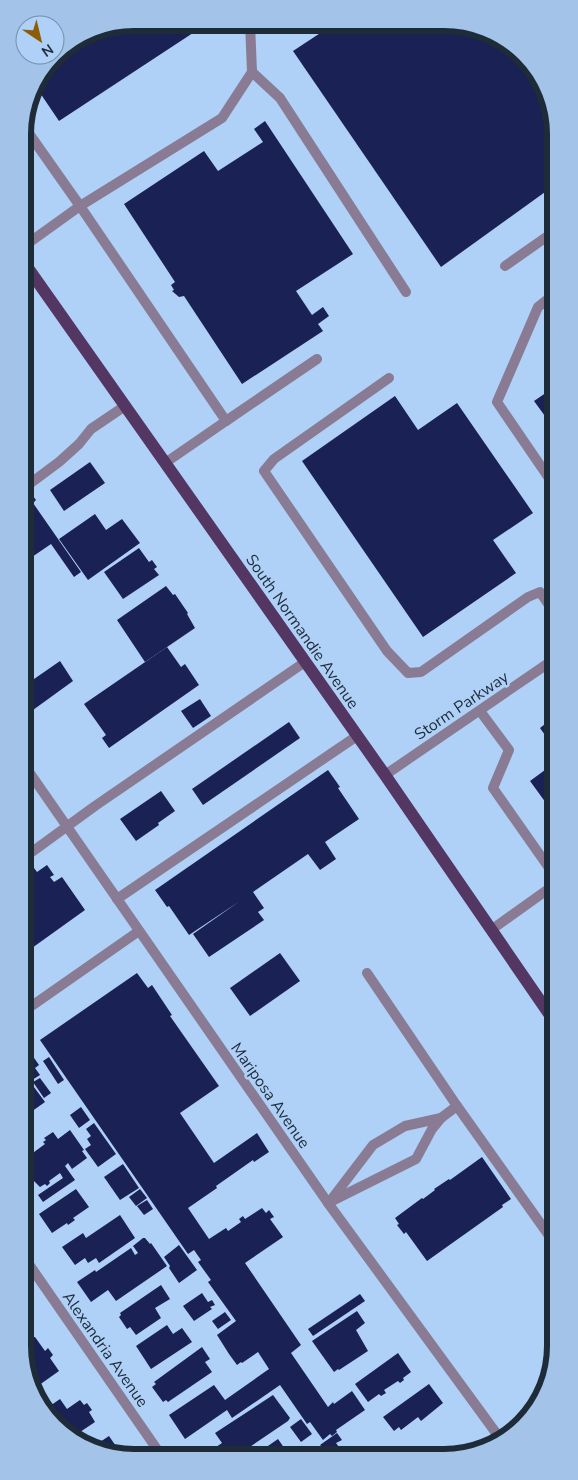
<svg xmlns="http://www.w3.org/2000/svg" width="578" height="1480" font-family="'Nunito Sans',sans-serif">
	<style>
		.building { fill: #1a2154 }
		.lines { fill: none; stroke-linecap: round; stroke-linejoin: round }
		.lane { stroke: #8a7b94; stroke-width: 10 }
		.street { stroke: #8a7b94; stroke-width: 10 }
		.primary { stroke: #533762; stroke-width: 12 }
		.labels { text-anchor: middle; stroke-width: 5; stroke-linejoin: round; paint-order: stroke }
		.street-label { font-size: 16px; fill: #1e2b39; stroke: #afd0f7 }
		.rim { fill: none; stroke: #1e2b39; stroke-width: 6 }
	</style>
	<rect width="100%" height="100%" fill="#afd0f7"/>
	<g class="building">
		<path d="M134 23H195L199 29 59 121 34 84 60 50 92 31Z"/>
		<path d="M334 24 466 25 523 55 552 106V187L441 267 293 51Z"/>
		<path d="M265 121 353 254 296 291 312 315 323 307 329 316 318 324 323 331 242 384 184 296 179 297 172 291 174 290 171 285 175 282 124 204 204 151 218 171 263 142 254 129Z"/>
		<path d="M553 388V427L534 401Z"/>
		<path d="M395 396 418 430 457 403 533 513 493 540 516 573 423 637 302 461Z"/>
		<path d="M90 462 105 483 64 511 50 490Z"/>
		<path d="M33 496 36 500 33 503 81 572 74 577 51 544 32 557 24 546V502Z"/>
		<path d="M95 514 106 530 122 519 140 543 88 580 59 539Z"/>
		<path d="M139 548 149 562 152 560 157 567 154 569 159 575 123 599 104 572Z"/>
		<path d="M166 586 173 595 175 594 188 613 187 614 195 628 145 662 117 620Z"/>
		<path d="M167 647 181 667 185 664 199 685 109 748 102 738 106 735 84 704Z"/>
		<path d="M60 661 73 681 33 710 24 698V686Z"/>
		<path d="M200 699 211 716 193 728 181 711Z"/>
		<path d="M553 718 554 730V814L530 781 545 770 550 742 540 728Z"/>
		<path d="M289 722 300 738 203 805 192 789Z"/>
		<path d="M328 770 340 787 338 788 359 819 325 842 336 859 320 870 308 854 253 892 264 908 258 912 264 920 209 957 193 934 240 901 189 935 169 906 167 907 155 890Z"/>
		<path d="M161 791 175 811 158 823 159 825 136 841 120 819Z"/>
		<path d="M25 808 33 820 25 826Z"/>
		<path d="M47 865 54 875 50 877 54 882 62 877 85 910 25 953V874L34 868 37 872Z"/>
		<path d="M280 953 300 981 250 1016 230 988Z"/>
		<path d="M137 973 148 988 152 985 172 1015 170 1016 219 1086 180 1113 214 1163 257 1133 269 1152 254 1162 253 1160 216 1186 217 1188 188 1208 209 1239 226 1228 228 1231 241 1222 239 1219 243 1216 245 1219 262 1208 266 1213 269 1210 274 1217 270 1219 283 1237 245 1263 301 1345 291 1353 328 1407 333 1402 334 1404 352 1391 365 1410 336 1430 337 1432 332 1436 330 1434 323 1440 310 1422 307 1424 280 1385 232 1418 227 1410 185 1439 169 1415 214 1385 225 1400 269 1369 258 1352 242 1363 241 1362 237 1365 229 1354 217 1335 236 1321 208 1282 211 1280 198 1262 201 1260 194 1250 188 1254 40 1040Z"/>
		<path d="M25 1045 39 1065 35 1068 40 1075 32 1080 26 1073 25 1074Z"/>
		<path d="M49 1057 64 1080 58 1084 43 1061Z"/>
		<path d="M40 1078 51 1093 44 1098 33 1082Z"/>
		<path d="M28 1079 45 1102 31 1112 32 1114 27 1117 26 1114 25 1080Z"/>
		<path d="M81 1107 90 1120 79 1128 70 1115Z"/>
		<path d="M94 1123 116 1154 98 1167 85 1149 91 1145 87 1139 91 1136 86 1129Z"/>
		<path d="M70 1130 84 1150 82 1151 87 1158 72 1169 68 1163 65 1166 75 1180 43 1202 38 1195 63 1178 60 1173 49 1181 50 1183 47 1186 45 1184 40 1187 30 1177V1173L26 1166V1158L45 1144 43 1142 46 1140 44 1138 53 1132 58 1139Z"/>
		<path d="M482 1157 511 1199 502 1205 503 1207 427 1261 406 1232 404 1234 397 1225 399 1224 395 1218 422 1198 423 1199 435 1190 434 1189 449 1179 450 1180Z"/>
		<path d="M123 1164 139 1188 120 1200 104 1177Z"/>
		<path d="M76 1189 89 1207 73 1218 75 1220 68 1225 67 1223 52 1233 39 1214Z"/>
		<path d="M140 1189 147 1198 136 1206 129 1197Z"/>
		<path d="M147 1200 153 1209 144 1215 137 1206Z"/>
		<path d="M120 1215 135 1238 99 1263 96 1258 88 1263 85 1258 75 1265 62 1247 83 1233 86 1238Z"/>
		<path d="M143 1238H145L150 1244 151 1243 167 1266 116 1301 108 1290 91 1302 77 1282 95 1270 96 1272 131 1248 135 1255 138 1253 133 1246Z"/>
		<path d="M179 1245 197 1270 179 1283 169 1268 170 1266 164 1257Z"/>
		<path d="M161 1285 170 1299 155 1308 161 1318 136 1335 130 1327 127 1329 119 1317 121 1315 120 1313Z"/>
		<path d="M202 1293 208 1302 212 1300 215 1305 210 1307 212 1309 194 1321 183 1306Z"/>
		<path d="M360 1294 365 1301 313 1336 308 1329Z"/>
		<path d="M357 1311 365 1323 356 1330 368 1351 339 1370 338 1369 334 1372 312 1341Z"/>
		<path d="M225 1312 231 1320 218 1329 212 1321Z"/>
		<path d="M167 1325 173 1334 182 1328 192 1342 151 1369 136 1346Z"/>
		<path d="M33 1337H35L45 1351 48 1348 53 1355 50 1358 59 1371 35 1388 26 1374V1342Z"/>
		<path d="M202 1347 210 1359 205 1362 212 1372 168 1402 166 1400 163 1402 152 1387 156 1384 154 1382Z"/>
		<path d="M398 1353 411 1372 403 1378 404 1380 400 1383 398 1381 384 1390 386 1393 381 1396 379 1394 368 1402 355 1384Z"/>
		<path d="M429 1384 443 1403 421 1421 418 1417 401 1430 399 1427 394 1431 383 1417Z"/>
		<path d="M273 1395 290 1418 288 1421 238 1455H208L207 1453 222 1443 215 1433Z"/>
		<path d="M60 1399 67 1409 80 1400 84 1405 87 1403 92 1410 89 1412 95 1422 74 1436 60 1430 47 1408Z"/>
		<path d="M301 1419 312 1434 301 1442 290 1427Z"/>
		<path d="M337 1433 342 1440 336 1443 344 1454H329L320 1445Z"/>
		<path d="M109 1436 122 1455H113L89 1444 95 1440 97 1444Z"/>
		<path d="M278 1439 289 1455H255Z"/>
	</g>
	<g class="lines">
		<g class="lane">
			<path d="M252 72 280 98 406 292"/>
			<path d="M23 125 80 206 222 118 252 72 250 23"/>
			<path d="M23 247 80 206 226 421 317 359"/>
			<path d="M552 296 538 307 497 402 553 484"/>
			<path d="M389 378 274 459 264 471 387 651 408 673 421 672 528 597 540 592 553 611"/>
			<path d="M165 463 226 421"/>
			<path d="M24 488 59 462 79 444 91 429 125 406"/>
			<path d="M480 711 509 750 493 788 554 875"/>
			<path d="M25 857 95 806 305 662"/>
			<path d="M117 899 357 736"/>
			<path d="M491 930 554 885"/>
			<path d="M367 973 457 1106"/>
			<path d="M33 1005 139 931"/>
			<path d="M331 1200 373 1145 405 1126 441 1118"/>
			<path d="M328 1203 416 1159 432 1129 441 1118 457 1106 555 1244"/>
		</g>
		<g class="street">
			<path d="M505 266 552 233"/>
			<path d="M25 766 328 1203 499 1437"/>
			<path d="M385 775 553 660"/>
			<path d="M26 1260 161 1455"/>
		</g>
		<path class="primary" d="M23 261 385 775 554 1021"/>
	</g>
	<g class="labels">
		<g class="street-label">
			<text transform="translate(303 631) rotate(55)" y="6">South Normandie Avenue</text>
			<text transform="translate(461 705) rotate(-34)" y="6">Storm Parkway</text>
			<text transform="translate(271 1095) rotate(55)" y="6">Mariposa Avenue</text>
			<text transform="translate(106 1349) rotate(55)" y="6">Alexandria Avenue</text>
		</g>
	</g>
	<path d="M0 0H578V1480H0ZM134 31H444A103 103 0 0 1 547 134V1346A103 103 0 0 1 444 1449H134A103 103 0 0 1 31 1346V134A103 103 0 0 1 134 31Z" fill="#a3c3e8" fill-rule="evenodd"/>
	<path class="rim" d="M134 31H444A103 103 0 0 1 547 134V1346A103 103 0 0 1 444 1449H134A103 103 0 0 1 31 1346V134A103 103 0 0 1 134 31Z"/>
	<g transform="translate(40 40) rotate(145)"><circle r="24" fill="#afd0f7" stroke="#758eab"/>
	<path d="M0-4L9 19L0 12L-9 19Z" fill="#8d5c06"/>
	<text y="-8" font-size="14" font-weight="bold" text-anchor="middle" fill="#1e2b39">N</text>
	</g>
</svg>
